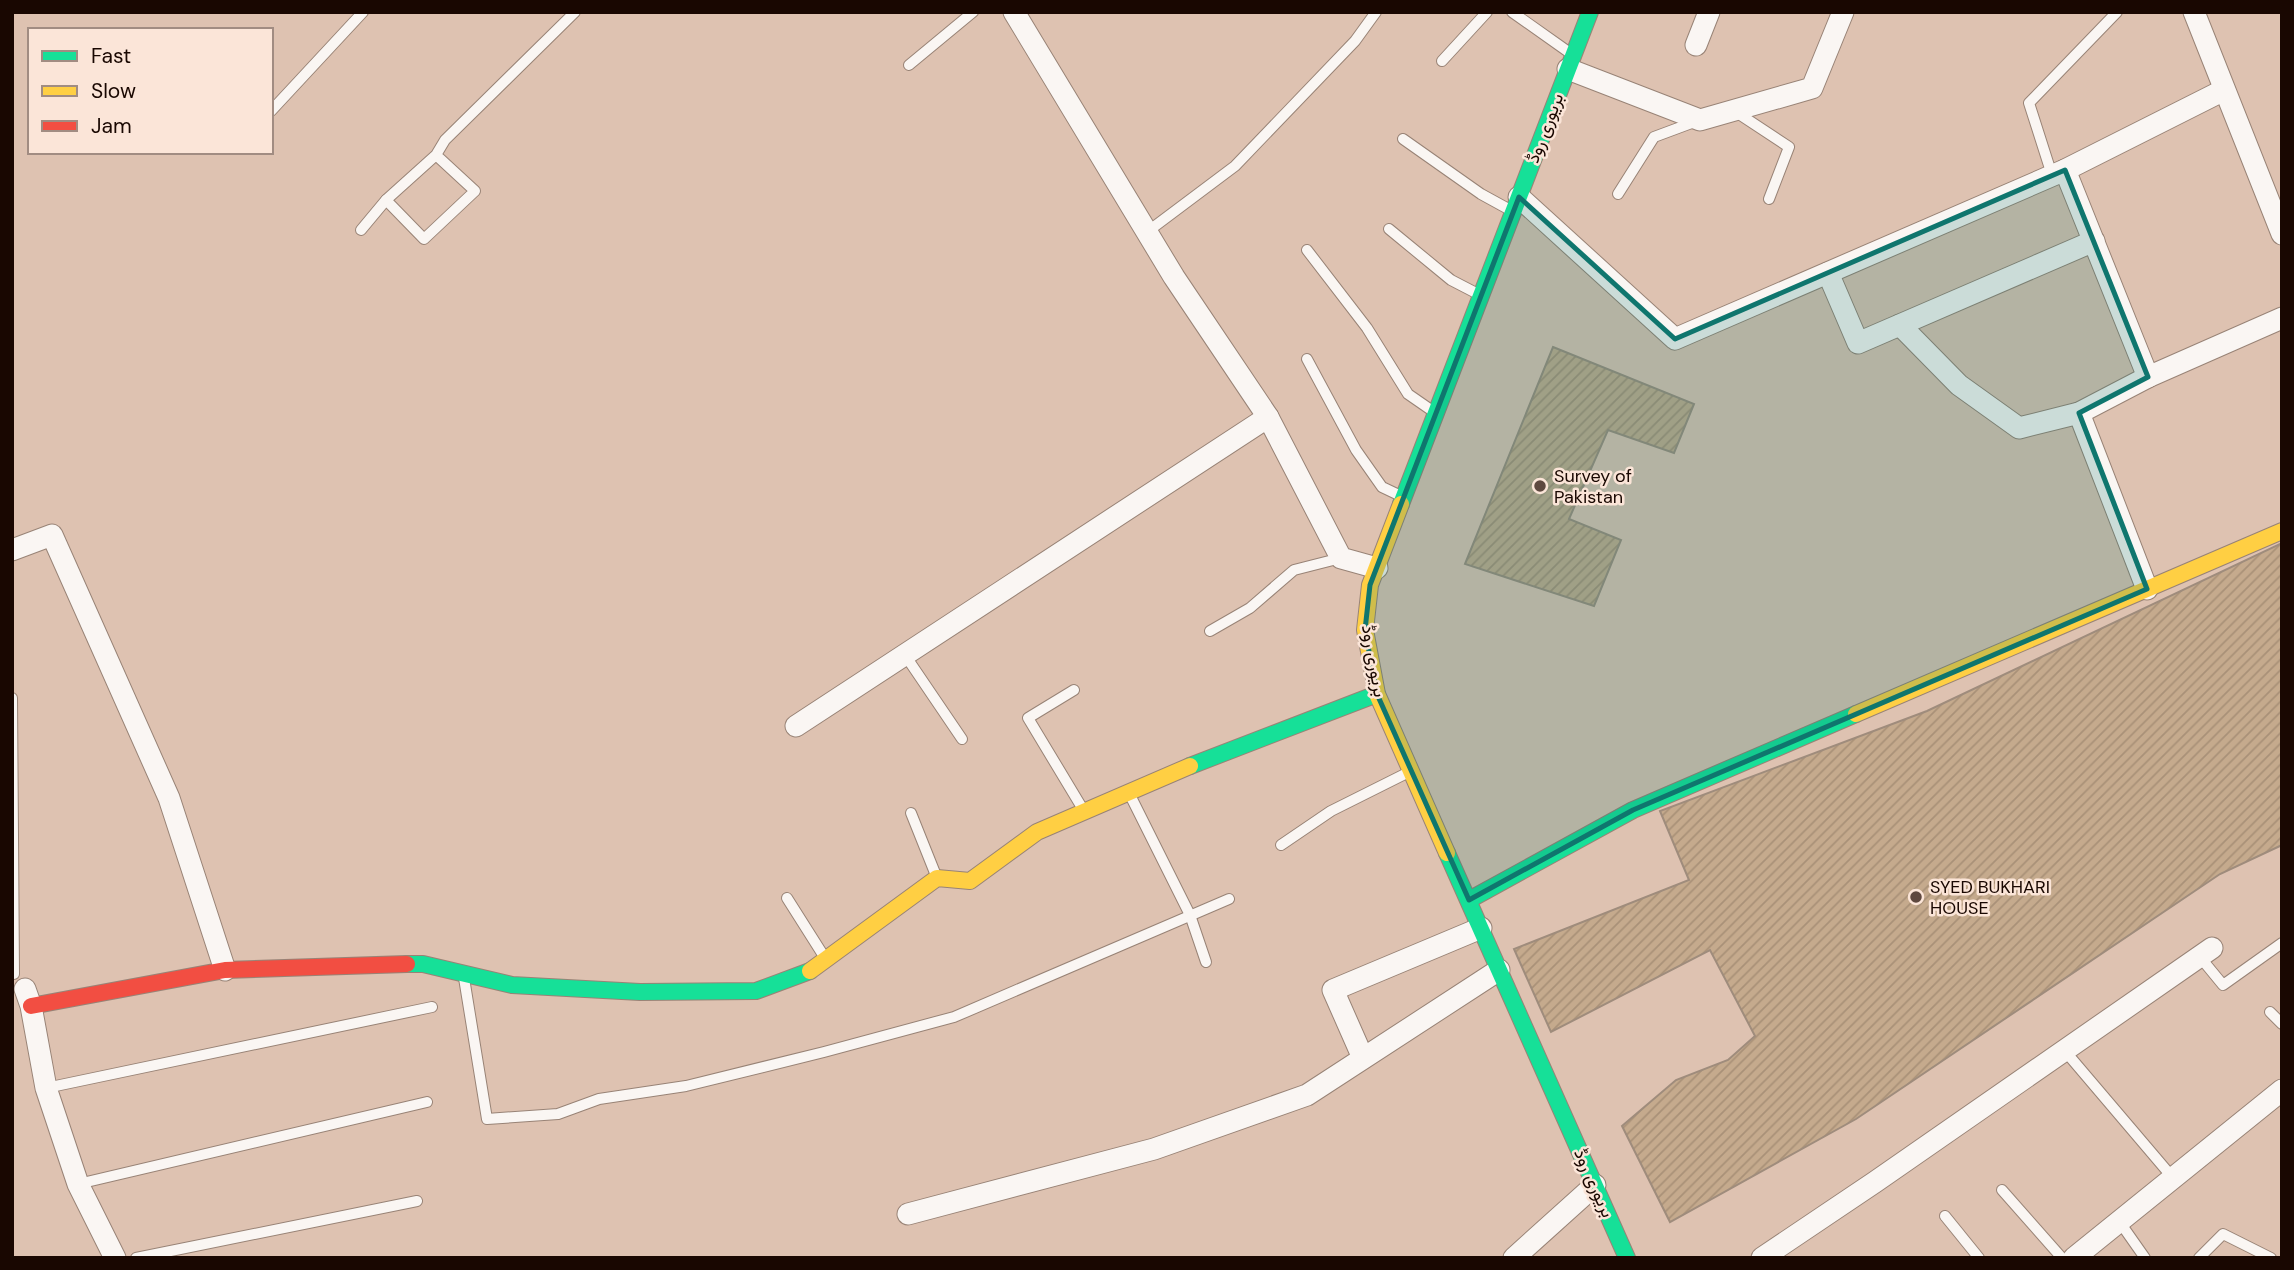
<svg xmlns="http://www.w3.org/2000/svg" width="2294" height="1270" font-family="'DM Sans',Vazirmatn,sans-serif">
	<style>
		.building { fill: url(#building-hatch); stroke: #9f8c7c; stroke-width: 2 }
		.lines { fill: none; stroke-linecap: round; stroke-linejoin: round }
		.lane-casing { stroke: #988376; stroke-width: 12 }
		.street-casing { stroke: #988376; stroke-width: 23 }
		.fast-casing { stroke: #988376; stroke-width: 18 }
		.slow-casing { stroke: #988376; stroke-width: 18 }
		.jam-casing { stroke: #988376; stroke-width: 18 }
		.lane { stroke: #faf6f3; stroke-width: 10 }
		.street { stroke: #faf6f3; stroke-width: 21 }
		.fast { stroke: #16e098; stroke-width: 16 }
		.slow { stroke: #ffcf43; stroke-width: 16 }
		.jam { stroke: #f24e42; stroke-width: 16 }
		.marked { fill: #0f766e; fill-opacity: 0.2; stroke: #0f766e; stroke-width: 5; stroke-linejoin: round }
		.poi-dot { fill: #5e483f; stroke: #fbe5d8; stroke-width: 2.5 }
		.labels { text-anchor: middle; stroke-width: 5; stroke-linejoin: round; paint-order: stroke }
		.street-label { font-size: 18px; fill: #190701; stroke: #fbe5d8 }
		.poi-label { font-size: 18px; fill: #190701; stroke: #fbe5d8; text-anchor: start }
	</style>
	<defs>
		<pattern id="building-hatch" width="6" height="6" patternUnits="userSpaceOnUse" patternTransform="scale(1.75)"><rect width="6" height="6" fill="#c5aa8d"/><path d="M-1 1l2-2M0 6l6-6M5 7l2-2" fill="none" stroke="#a99178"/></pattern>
	</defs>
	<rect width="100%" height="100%" fill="#dec2b1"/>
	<g class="building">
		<path d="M1553 347 1694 404 1674 453 1608 430 1569 519 1621 540 1594 606 1465 564Z"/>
		<path d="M2282 543V845L2220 874 1856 1119 1670 1222 1622 1126 1676 1080 1728 1060 1755 1036 1710 950 1551 1032 1514 949 1689 880 1660 811 1927 711Z"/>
	</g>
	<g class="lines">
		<defs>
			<g id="lane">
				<path d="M1512 12 1570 53"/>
				<path d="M1442 61 1487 12"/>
				<path d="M909 65 973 12"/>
				<path d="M271 111 363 12"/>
				<path d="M1736 112 1789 147 1769 199"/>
				<path d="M1403 139 1481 194 1512 211"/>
				<path d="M436 155 475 191 424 239 386 200 436 155 445 140 575 12"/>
				<path d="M2052 175 2029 103 2117 12"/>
				<path d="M1618 194 1654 137 1697 121"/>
				<path d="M1389 229 1451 280 1480 295"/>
				<path d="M361 230 386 200"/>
				<path d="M1147 232 1235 166 1355 41 1376 12"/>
				<path d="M1307 250 1367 328 1408 394 1434 412"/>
				<path d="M1307 359 1356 450 1382 487 1403 497"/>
				<path d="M1210 631 1250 608 1294 570 1341 558"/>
				<path d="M905 655 962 739"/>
				<path d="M1074 690 1028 718 1084 811"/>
				<path d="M12 698 14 974"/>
				<path d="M1130 795 1190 915 1206 962"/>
				<path d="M911 813 937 878"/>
				<path d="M1281 845 1331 811 1409 772"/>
				<path d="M787 898 825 958"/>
				<path d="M2200 957 2223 985 2282 943"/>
				<path d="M464 978 487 1119 558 1114 599 1099 686 1086 824 1052 954 1017 1229 899"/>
				<path d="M2270 1012 2282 1024"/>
				<path d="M2065 1051 2173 1178"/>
				<path d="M46 1088 432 1007"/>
				<path d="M78 1184 427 1102"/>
				<path d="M2002 1190 2062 1258"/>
				<path d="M1945 1216 1979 1258"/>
				<path d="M2119 1221 2145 1258"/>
				<path d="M136 1258 417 1201"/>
				<path d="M2199 1258 2223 1234 2271 1258"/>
			</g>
			<g id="street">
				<path d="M1014 12 1174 277 1268 417 1341 558 1377 568"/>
				<path d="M2194 12 2282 234"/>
				<path d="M1696 45 1709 12"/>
				<path d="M1568 69 1700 120 1812 88 1843 12"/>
				<path d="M2065 170 2148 377"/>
				<path d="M1519 197 1675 339 2065 170 2224 90"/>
				<path d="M1828 273 1858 343 2094 241"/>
				<path d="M1900 325 1959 385 2019 428 2079 413 2148 377 2282 318"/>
				<path d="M2079 413 2147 589"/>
				<path d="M12 550 52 535 169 798 225 970"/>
				<path d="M796 726 1268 417"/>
				<path d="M25 989 31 1006 46 1088 78 1184 115 1258"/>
				<path d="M1363 1058 1333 990 1481 928"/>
				<path d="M908 1214 1154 1149 1307 1095 1499 970"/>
				<path d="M1514 1258 1595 1185"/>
				<path d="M1762 1258 1875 1182 2212 948"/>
				<path d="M2074 1258 2282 1090"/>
			</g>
			<g id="fast">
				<path d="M1401 504 1590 12"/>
				<path d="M1190 766 1377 694"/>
				<path d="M1447 853 1627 1258"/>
				<path d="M1469 900 1633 810 1856 714"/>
				<path d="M407 964H423L512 985 640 992 756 991 810 971"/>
			</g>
			<g id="slow">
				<path d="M1401 504 1370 585 1365 630 1377 694 1447 853"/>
				<path d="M1856 714 2282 531"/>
				<path d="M810 971 937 878 970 881 1037 832 1190 766"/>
			</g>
			<path id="jam" d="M31 1006 225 970 407 964"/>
		</defs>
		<use href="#lane" class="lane-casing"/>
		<use href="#street" class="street-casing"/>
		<use href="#fast" class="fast-casing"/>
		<use href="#slow" class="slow-casing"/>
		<use href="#jam" class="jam-casing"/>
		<use href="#lane" class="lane"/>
		<use href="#street" class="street"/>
		<use href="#fast" class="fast"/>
		<use href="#slow" class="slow"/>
		<use href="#jam" class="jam"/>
	</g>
	<path class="marked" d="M2065 170 2148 377 2079 413 2147 589 1633 810 1469 900 1377 694 1365 630 1370 585 1519 197 1675 339Z"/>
	<g class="poi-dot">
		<circle cx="1540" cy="486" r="7"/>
		<circle cx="1916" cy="897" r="7"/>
	</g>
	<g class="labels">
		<g class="street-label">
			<text transform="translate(1545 128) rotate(-69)" y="6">بریوری روڈ</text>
			<text transform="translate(1374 661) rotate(80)" y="6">بریوری روڈ</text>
			<text transform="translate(1594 1183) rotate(66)" y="6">بریوری روڈ</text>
		</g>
		<g class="poi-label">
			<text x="1554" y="482">Survey of<tspan x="1554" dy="21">Pakistan</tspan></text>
			<text x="1930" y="893">SYED BUKHARI<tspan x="1930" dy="21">HOUSE</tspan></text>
		</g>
	</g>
	<rect width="2294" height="1270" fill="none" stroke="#190701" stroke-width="28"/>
	<rect x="28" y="28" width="245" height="126" fill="#fbe5d8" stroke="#a18c82" stroke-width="2"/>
	<rect x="42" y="51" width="35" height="10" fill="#16e098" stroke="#a18c82" stroke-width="2"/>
	<text x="91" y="63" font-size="21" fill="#190701">Fast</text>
	<rect x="42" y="86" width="35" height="10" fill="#ffcf43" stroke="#a18c82" stroke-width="2"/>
	<text x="91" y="98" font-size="21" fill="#190701">Slow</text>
	<rect x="42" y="121" width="35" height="10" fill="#f24e42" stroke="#a18c82" stroke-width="2"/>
	<text x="91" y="133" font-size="21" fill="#190701">Jam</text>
</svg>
